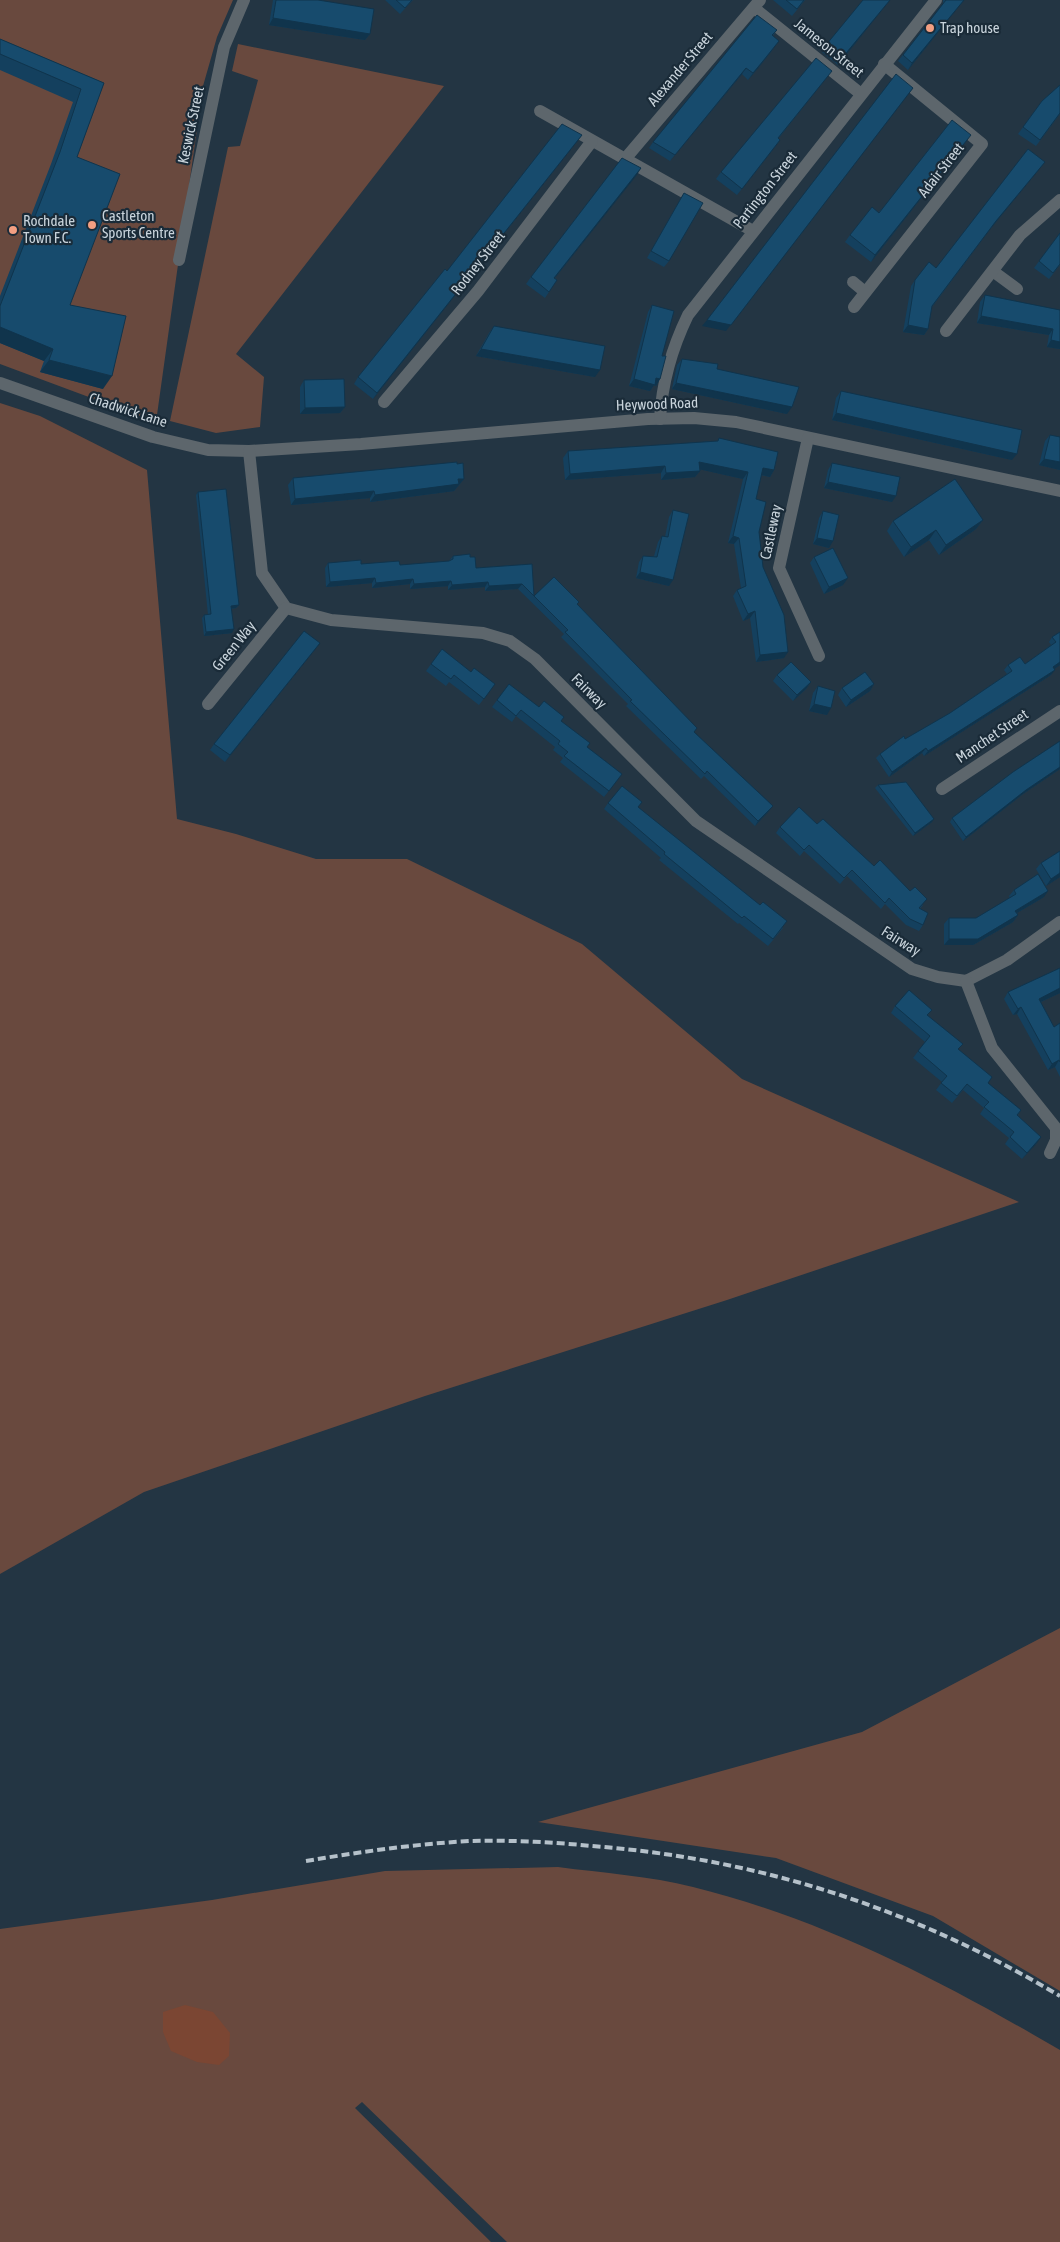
<svg xmlns="http://www.w3.org/2000/svg" width="1060" height="2242" font-family="'Asap Condensed',sans-serif">
	<style>
		.green { fill: #69493e }
		.water { fill: #7b4633 }
		.lines { fill: none; stroke-linecap: round; stroke-linejoin: round }
		.street { stroke: #5d666c; stroke-width: 12 }
		.rail { stroke: #b5c1ca; stroke-width: 4; stroke-dasharray: 8 4; stroke-linecap: butt }
		.wall { fill: #14405e }
		.shaded-wall { fill: #10344c }
		.building { fill: #174b6d; stroke: #10344c }
		.poi-dot { fill: #f39f82; stroke: #1a2b38; stroke-width: 2 }
		.labels { text-anchor: middle; stroke-width: 4.5; stroke-linejoin: round; paint-order: stroke }
		.poi-label { font-size: 15px; fill: #c9d4dc; stroke: #1a2b38; text-anchor: start }
		.street-label { font-size: 15px; fill: #c9d4dc; stroke: #1a2b38 }
	</style>
	<rect width="100%" height="100%" fill="#233543"/>
	<g class="green">
		<path d="M0 0H233L217 37 203 86 156 422 0 364Z"/>
		<path d="M238 44 444 86 236 354 264 377 260 427 216 433 170 421 228 147 240 146 258 80 232 71Z"/>
		<path d="M0 403 40 416 147 470 177 819 236 834 316 859H407L582 944 742 1079 1019 1202 727 1300 425 1396 144 1492 0 1574Z"/>
		<path d="M1060 1628V1991L933 1916 776 1858 538 1822 862 1732Z"/>
		<path d="M558 1867C603 1873 650 1876 693 1887 826 1920 943 1982 1060 2050V2242H507L362 2102 355 2108 491 2242H0V1929L212 1900 385 1871Z"/>
	</g>
	<path class="water" d="M185 2005 213 2012 230 2033 229 2056 219 2065 197 2062 171 2051 163 2032V2012Z"/>
	<g class="lines">
		<g class="street">
			<path d="M754 8 861 94"/>
			<path d="M540 111 753 231"/>
			<path d="M625 159 760 0"/>
			<path d="M179 260 224 47 244 0"/>
			<path d="M994 272 1017 289"/>
			<path d="M853 282 865 292"/>
			<path d="M854 307 982 144 884 64"/>
			<path d="M946 331 1020 235 1060 200"/>
			<path d="M0 383 153 437 208 450 249 451 361 444 648 419 694 418 736 422 1060 491"/>
			<path d="M384 402 478 291 592 141"/>
			<path d="M660 419C662 382 672 348 688 315L936 0"/>
			<path d="M808 438 779 568 819 656"/>
			<path d="M249 451 262 573 286 608 331 620 483 633 510 641 535 659 696 821 912 969 938 977 966 981 1007 960 1060 922"/>
			<path d="M208 704 286 608"/>
			<path d="M942 789 1060 711"/>
			<path d="M966 981 992 1048 1056 1128V1140L1050 1153"/>
		</g>
		<path class="rail" d="M306 1861C360 1852 414 1844 470 1841 510 1840 552 1842 592 1846 761 1859 914 1909 1060 1996"/>
	</g>
	<g class="wall">
		<path d="M273 0H318L370 34 365 40 269 25Z"/>
		<path d="M385 0H413L400 14Z"/>
		<path d="M773 0H805L792 16Z"/>
		<path d="M863 0H890L838 65 822 52Z"/>
		<path d="M943 0H964L908 70 898 61 943 4Z"/>
		<path d="M777 30 773 36 774 48 759 67 748 80 742 74 670 161 649 148 653 142Z"/>
		<path d="M0 39 104 83 77 157 70 305 103 389 40 372 44 361 0 343V296L51 164 73 102 0 70Z"/>
		<path d="M827 77 778 139 780 140 775 147 737 195 716 179 721 172Z"/>
		<path d="M1060 85V114L1036 146 1018 134 1042 101Z"/>
		<path d="M582 135 373 399 354 384 358 377 447 271Z"/>
		<path d="M966 141 871 262 845 242 850 235Z"/>
		<path d="M641 168 555 278 557 280 545 298 526 284 531 277Z"/>
		<path d="M1040 168 991 228 932 307 928 329 924 335 903 332 911 286 915 280 936 268Z"/>
		<path d="M684 193 669 261 664 267 647 258 680 200Z"/>
		<path d="M1060 233V265L1049 279 1034 268Z"/>
		<path d="M985 295 1060 310V349L1047 347 1049 335 977 323 980 302Z"/>
		<path d="M652 305 662 356 660 379 656 386 654 385 650 391 629 386 648 312Z"/>
		<path d="M494 326 595 377 476 356 489 333Z"/>
		<path d="M682 359 717 369 787 414 672 389 677 365Z"/>
		<path d="M304 380 345 407 340 413 300 414V387Z"/>
		<path d="M841 391 1012 460 832 420 836 398Z"/>
		<path d="M1050 435 1060 437V470L1039 465 1045 441Z"/>
		<path d="M719 438 774 470 770 477 761 475 756 499 759 532 763 567 784 658 756 662 750 618 743 621 733 596 737 590 741 588 734 544 728 543 743 479 699 469 700 471 695 477 661 480V473L565 480 563 458 568 451 717 441Z"/>
		<path d="M832 463 892 502 824 488 828 470Z"/>
		<path d="M457 464 464 479 454 491 370 502V498L291 505 288 485 293 478Z"/>
		<path d="M198 492 239 605 236 608 232 609V633L204 636 202 618 204 615H208L196 495Z"/>
		<path d="M673 510 669 586 636 578 639 562 643 556H654L658 542 662 536 665 537 669 517Z"/>
		<path d="M823 511 829 548 813 544 819 518Z"/>
		<path d="M983 520 976 529 939 555 929 540 904 557 887 531 893 521Z"/>
		<path d="M453 556 470 557 476 568 532 564 534 596 579 602 577 604 694 732 773 806 769 811 755 826 704 776 701 779 626 706 628 704 561 637 564 634 518 589 485 591V587L448 590V586L410 589V584L372 588V583L326 587 325 568 328 563 400 565 449 561Z"/>
		<path d="M814 557 843 585 824 594 810 563Z"/>
		<path d="M1060 632V665L1054 669 1051 675 924 756 922 753 889 777 876 758 880 754 950 713 1007 674 1004 670 1008 665 1025 664 1051 645 1049 642 1052 637Z"/>
		<path d="M320 643 225 762 210 750 214 744Z"/>
		<path d="M442 649 471 672 495 684 479 705 449 682 446 686 426 671Z"/>
		<path d="M777 675 811 682 806 689 793 701 773 681Z"/>
		<path d="M509 684 539 707 561 721 587 747 622 774 604 797 560 762 563 758 553 750 555 747 516 716 512 722 492 707Z"/>
		<path d="M874 684 870 691 846 707 838 695 842 688Z"/>
		<path d="M818 686 827 715 809 711 813 693Z"/>
		<path d="M1060 741V769L1023 794 963 841 950 822 952 818Z"/>
		<path d="M878 785 932 822 913 836 875 788Z"/>
		<path d="M608 803 638 808 783 928 768 946 739 923 738 924 659 860 661 858 604 809Z"/>
		<path d="M817 824 874 866 923 905 920 909 923 925 919 931 906 925 885 904 881 909 847 876 840 884 804 851 800 856 776 833 780 827Z"/>
		<path d="M1060 851V877L1046 886 1036 869 1041 863Z"/>
		<path d="M1014 890 1044 897 1017 913 1018 915 1013 922 973 945H944V924L949 918H976L1010 898 1009 896Z"/>
		<path d="M1060 968V993L1041 1002 1054 1027 1060 1023V1077L1055 1067 1048 1070 1017 1014 1013 1015 1004 999 1008 992Z"/>
		<path d="M895 1006 932 1010 928 1015 959 1050 992 1077 988 1083 1021 1110 1018 1115 1037 1143 1022 1159 1005 1144 1009 1138 980 1114 984 1108 963 1090 952 1103 936 1090 942 1082 913 1058 925 1042 891 1013Z"/>
	</g>
	<g class="shaded-wall">
		<path d="M890 0 838 65 842 58Z"/>
		<path d="M964 0 908 70 912 63Z"/>
		<path d="M273 18 370 34 365 40 269 25Z"/>
		<path d="M779 41 759 67 748 80 753 73Z"/>
		<path d="M746 68 742 74 670 161 675 155Z"/>
		<path d="M913 88 726 331 702 326 707 320Z"/>
		<path d="M582 135 577 141 373 399 377 393Z"/>
		<path d="M971 135 966 141 871 262 875 255Z"/>
		<path d="M1045 162 1040 168 991 228 996 221Z"/>
		<path d="M641 168 637 175 550 284 554 278Z"/>
		<path d="M981 316 1053 329 1049 335 977 323Z"/>
		<path d="M908 325 928 329 924 335 903 332Z"/>
		<path d="M0 327 53 349 44 361 0 343Z"/>
		<path d="M1051 340 1060 342V349L1047 347Z"/>
		<path d="M481 349 600 370 595 377 476 356Z"/>
		<path d="M49 360 112 376 103 389 40 372Z"/>
		<path d="M656 378 660 379 656 386 654 385 650 391 629 386 634 379Z"/>
		<path d="M676 383 792 407 787 414 672 389Z"/>
		<path d="M345 407 340 413 300 414 305 408Z"/>
		<path d="M836 413 1017 454 1012 460 832 420Z"/>
		<path d="M1044 459 1060 462V470L1039 465Z"/>
		<path d="M699 462 748 472 743 479 694 468Z"/>
		<path d="M665 466 661 473 565 480 570 474Z"/>
		<path d="M763 468 774 470 770 477 758 474Z"/>
		<path d="M700 471 695 477 661 480 666 473Z"/>
		<path d="M458 479H464L454 491 370 502 375 495Z"/>
		<path d="M828 482 896 496 892 502 824 488Z"/>
		<path d="M374 491 370 498 291 505 295 499Z"/>
		<path d="M983 520 976 529 939 555 946 545Z"/>
		<path d="M936 530 929 540 904 557 911 547Z"/>
		<path d="M733 536 739 538 734 544 728 543Z"/>
		<path d="M817 538 833 541 829 548 813 544Z"/>
		<path d="M640 572 673 580 669 586 636 578Z"/>
		<path d="M375 578 372 583 326 587 330 582Z"/>
		<path d="M848 578 843 585 824 594 829 587Z"/>
		<path d="M413 579 410 584 372 588 376 583Z"/>
		<path d="M451 581 448 586 410 589 414 584Z"/>
		<path d="M488 582 485 587 448 590 452 585Z"/>
		<path d="M522 584 518 589 485 591 489 586Z"/>
		<path d="M239 605 236 608 229 609 231 606Z"/>
		<path d="M755 611 750 618 743 621 748 614Z"/>
		<path d="M234 629 232 633 204 636 206 632Z"/>
		<path d="M320 643 315 649 225 762 230 755Z"/>
		<path d="M788 652 784 658 756 662 760 655Z"/>
		<path d="M1060 662V665L1050 672 1053 667Z"/>
		<path d="M1055 670 1051 675 924 756 928 751Z"/>
		<path d="M811 682 806 689 793 701 797 695Z"/>
		<path d="M874 684 870 691 846 707 851 700Z"/>
		<path d="M814 704 831 708 827 715 809 711Z"/>
		<path d="M926 748 922 753 889 777 892 772Z"/>
		<path d="M1060 767V769L1023 794 963 841 966 837 1026 790Z"/>
		<path d="M773 806 769 811 755 826 758 821Z"/>
		<path d="M934 819 932 822 913 836 915 833Z"/>
		<path d="M1060 873V877L1046 886 1051 879Z"/>
		<path d="M1048 891 1044 897 1010 917 1015 911Z"/>
		<path d="M1018 915 1013 922 973 945H944L949 939Z"/>
		<path d="M1060 988V993L1034 1005 1039 999Z"/>
		<path d="M1021 1007 1017 1014 1013 1015 1018 1009Z"/>
		<path d="M1059 1060 1055 1067 1048 1070 1052 1064Z"/>
		<path d="M1041 1137 1037 1143 1022 1159 1027 1153Z"/>
	</g>
	<g class="building">
		<path d="M276 0H318L374 9 370 34 273 18Z"/>
		<path d="M396 0H412L405 8Z"/>
		<path d="M786 0H804L797 9Z"/>
		<path d="M863 0H890L842 58 826 45Z"/>
		<path d="M946 0H964L912 63 903 55Z"/>
		<path d="M757 15 777 30 772 35 779 41 763 61 753 73 746 68 675 155 653 142Z"/>
		<path d="M0 39 104 83 77 157 120 174 70 305 126 316 112 376 49 360 53 349 0 327V306L60 152 81 89 0 54Z"/>
		<path d="M816 58 832 71 778 138 780 140 742 189 721 172Z"/>
		<path d="M896 74 913 88 731 325 707 320Z"/>
		<path d="M1060 85V113L1040 140 1023 127 1042 101Z"/>
		<path d="M952 120 971 135 875 255 850 235 872 207 879 213Z"/>
		<path d="M562 124 582 135 377 393 358 377 445 269 447 271Z"/>
		<path d="M1028 149 1045 162 996 221 932 306 928 329 908 325 915 280 929 262 936 268Z"/>
		<path d="M622 158 641 168 554 278 557 280 549 292 531 277Z"/>
		<path d="M684 193 703 203 669 261 651 251Z"/>
		<path d="M1060 233V264L1053 273 1039 261Z"/>
		<path d="M985 295 1060 310V342L1051 340 1053 329 981 316Z"/>
		<path d="M652 305 674 311 662 356H666L660 379 656 378 655 385 634 379Z"/>
		<path d="M494 326 605 346 600 370 481 349Z"/>
		<path d="M682 359 718 364 717 369 799 387 792 407 676 383Z"/>
		<path d="M344 379 345 407 305 408 304 380Z"/>
		<path d="M841 391 1022 430 1017 454 836 413Z"/>
		<path d="M1050 435 1060 437V462L1044 459Z"/>
		<path d="M719 438 778 452 774 470 763 468 756 499 766 502 759 532 763 567 784 615 788 652 760 655 755 611 748 614 737 590 746 586 739 538 733 536 748 472 699 462 700 471 666 473 665 466 570 474 568 451 718 441Z"/>
		<path d="M457 462V464L463 463 464 479H458L459 484 375 495 374 491 295 499 293 478Z"/>
		<path d="M832 463 900 477 896 496 828 482Z"/>
		<path d="M955 479 983 520 946 545 936 530 911 547 893 521Z"/>
		<path d="M226 489 239 605 231 606 234 629 206 632 204 615 211 614 198 492Z"/>
		<path d="M673 510 689 514 673 580 640 572 643 556 657 557 662 536 668 537Z"/>
		<path d="M823 511 839 515 833 541 817 538Z"/>
		<path d="M833 548 848 578 829 587 814 557Z"/>
		<path d="M470 554V557H475L476 568 532 564 534 596 554 577 579 602 577 604 697 728 694 732 773 806 758 821 707 771 705 774 630 701 632 700 565 632 568 630 522 584 489 586 488 582 452 585 451 581 414 584 413 579 376 583 375 578 330 582 328 563 361 560V564L399 561 400 565 449 561 453 559V556Z"/>
		<path d="M304 631 320 643 230 755 214 744Z"/>
		<path d="M1060 632V662L1053 667 1055 670 928 751 926 748 892 772 880 754 904 736 905 739 950 713 1012 671 1008 665 1020 657 1025 664 1056 642 1052 637Z"/>
		<path d="M442 649 471 672 474 668 495 684 484 699 454 675 451 679 431 664Z"/>
		<path d="M791 662 811 682 797 695 777 675Z"/>
		<path d="M865 672 874 684 851 700 842 688Z"/>
		<path d="M509 684 539 707 544 701 564 717 561 721 590 743 587 747 622 774 609 791 564 756 568 752 558 744 560 741 521 710 516 716 497 700Z"/>
		<path d="M818 686 835 691 831 708 814 704Z"/>
		<path d="M1060 741V767L1026 790 966 837 952 818 1013 772Z"/>
		<path d="M906 782 934 819 915 833 878 785Z"/>
		<path d="M622 786 642 802 638 807 760 905 763 902 787 921 773 939 744 916 742 918 664 854 665 852 608 803Z"/>
		<path d="M799 807 817 824 823 819 874 866 880 860 910 891 915 887 927 899 919 908 928 913 923 925 910 919 889 898 885 903 852 870 844 878 809 845 804 850 780 827Z"/>
		<path d="M1060 851V873L1051 879 1041 863Z"/>
		<path d="M1038 874 1048 891 1015 911 1018 915 978 939H949V918H976L1016 894 1014 890Z"/>
		<path d="M1060 968V988L1039 999 1054 1027 1060 1023V1062L1059 1060 1052 1064 1021 1007 1018 1009 1008 992Z"/>
		<path d="M909 990 932 1010 927 1015 963 1044 958 1049 992 1077 988 1083 1021 1110 1017 1115 1041 1137 1027 1153 1010 1137 1014 1132 984 1107 989 1102 967 1084 957 1096 941 1083 947 1076 918 1051 930 1036 895 1006Z"/>
	</g>
	<g class="poi-dot">
		<circle cx="930" cy="28" r="5"/>
		<circle cx="92" cy="225" r="5"/>
		<circle cx="13" cy="230" r="5"/>
	</g>
	<g class="labels">
		<g class="poi-label">
			<text x="940" y="33">Trap house</text>
			<text x="102" y="221">Castleton<tspan x="102" dy="17">Sports Centre</tspan></text>
			<text x="23" y="226">Rochdale<tspan x="23" dy="17">Town F.C.</tspan></text>
		</g>
		<g class="street-label">
			<text transform="translate(829 48) rotate(39)" y="5">Jameson Street</text>
			<text transform="translate(680 69) rotate(-50)" y="5">Alexander Street</text>
			<text transform="translate(191 125) rotate(-78)" y="5">Keswick Street</text>
			<text transform="translate(941 170) rotate(-52)" y="5">Adair Street</text>
			<text transform="translate(765 190) rotate(-52)" y="5">Partington Street</text>
			<text transform="translate(478 263) rotate(-52)" y="5">Rodney Street</text>
			<text transform="translate(657 404) rotate(-2)" y="5">Heywood Road</text>
			<text transform="translate(128 410) rotate(18)" y="5">Chadwick Lane</text>
			<text transform="translate(771 532) rotate(-78)" y="5">Castleway</text>
			<text transform="translate(234 646) rotate(-51)" y="5">Green Way</text>
			<text transform="translate(589 691) rotate(45)" y="5">Fairway</text>
			<text transform="translate(992 736) rotate(-34)" y="5">Manchet Street</text>
			<text transform="translate(901 941) rotate(32)" y="5">Fairway</text>
		</g>
	</g>
</svg>
